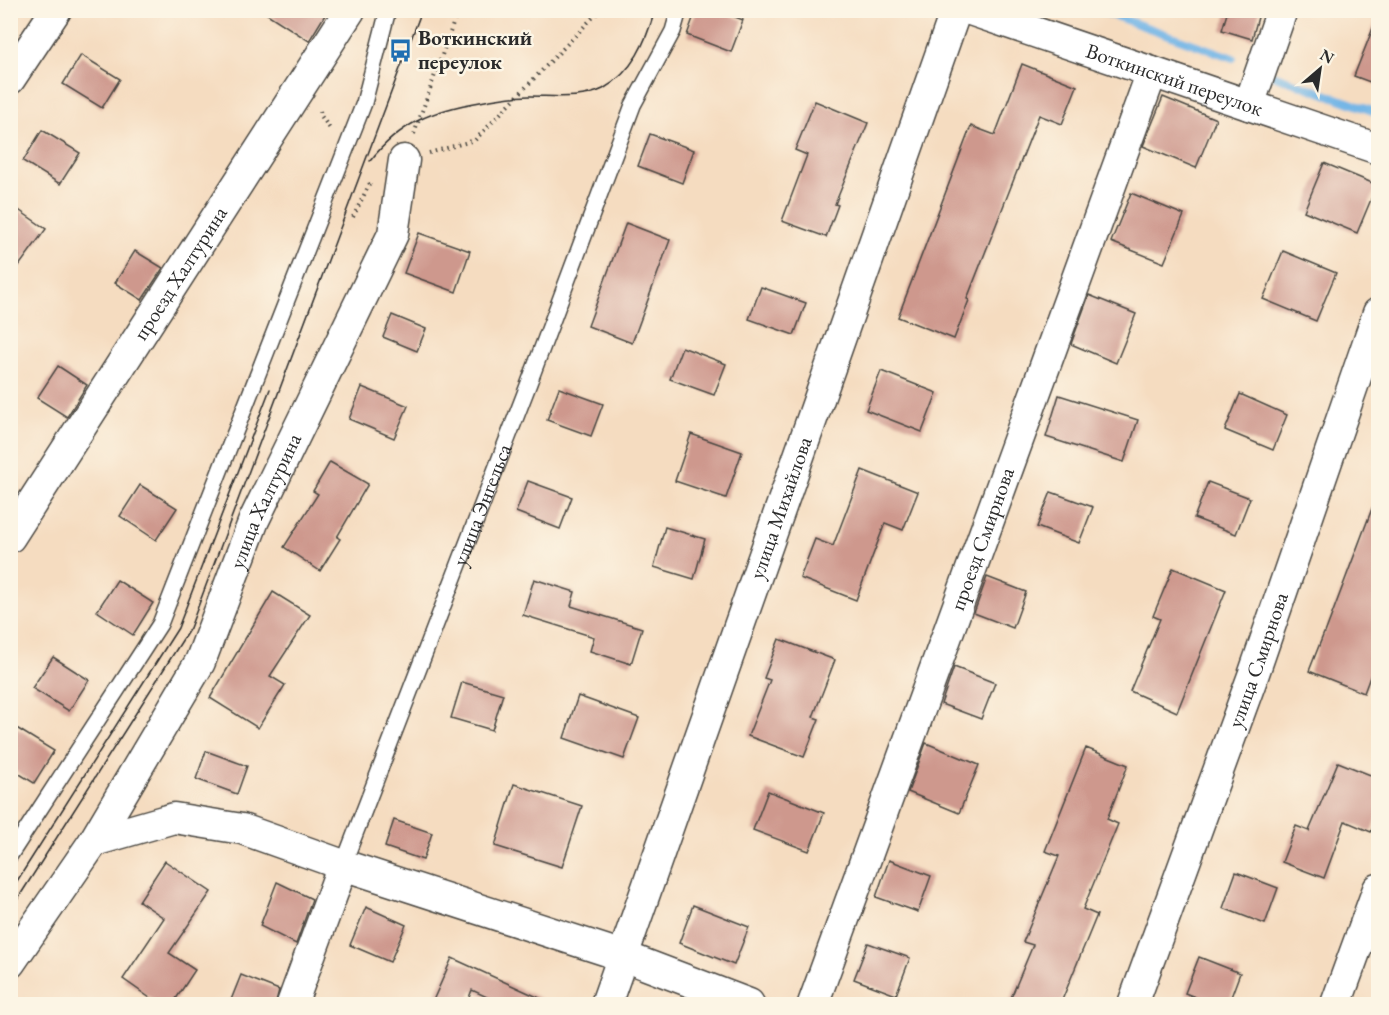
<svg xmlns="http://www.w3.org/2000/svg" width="1389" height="1015" font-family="'EB Garamond',serif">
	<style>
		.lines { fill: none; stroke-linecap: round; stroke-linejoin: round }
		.stream { stroke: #70b4e6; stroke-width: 8 }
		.building { fill: #ce988d }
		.lane-casing { stroke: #494641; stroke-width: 18 }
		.street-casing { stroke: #494641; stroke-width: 33 }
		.path { stroke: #494641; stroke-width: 4; stroke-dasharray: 1.5 4.5; stroke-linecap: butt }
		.lane { stroke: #fff; stroke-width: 15 }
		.street { stroke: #fff; stroke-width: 30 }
		.tram { stroke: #2b2b2b; stroke-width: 1.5 }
		.labels { text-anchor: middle; stroke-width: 5; stroke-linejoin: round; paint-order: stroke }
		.poi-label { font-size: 21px; font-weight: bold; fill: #2b2b2b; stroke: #fcf5e5; text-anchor: start }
		.street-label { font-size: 21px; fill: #2b2b2b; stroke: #fcf5e5 }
	</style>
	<rect width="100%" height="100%" fill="#fcf5e5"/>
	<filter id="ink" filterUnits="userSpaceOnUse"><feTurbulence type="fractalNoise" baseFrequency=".0167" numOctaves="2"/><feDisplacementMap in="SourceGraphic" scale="12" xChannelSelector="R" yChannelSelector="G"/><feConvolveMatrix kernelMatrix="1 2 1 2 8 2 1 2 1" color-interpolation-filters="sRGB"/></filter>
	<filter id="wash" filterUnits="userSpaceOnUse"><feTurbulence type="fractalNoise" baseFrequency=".008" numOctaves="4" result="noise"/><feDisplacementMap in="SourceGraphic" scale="24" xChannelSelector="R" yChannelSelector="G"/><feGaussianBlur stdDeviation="1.35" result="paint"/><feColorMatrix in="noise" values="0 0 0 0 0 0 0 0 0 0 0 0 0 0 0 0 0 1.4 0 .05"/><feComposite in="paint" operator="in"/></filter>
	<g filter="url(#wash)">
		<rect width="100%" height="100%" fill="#f5dcc0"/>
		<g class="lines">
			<g class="stream">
				<path d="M1098 10 1233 58"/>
				<path d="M1273 75 1378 113"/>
			</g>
		</g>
		<g id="blocks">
			<g class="building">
				<path d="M261 10H328L309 41Z"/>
				<path d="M696 10H717L743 20 731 52 687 35Z"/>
				<path d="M1228 10H1260L1252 39 1222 30Z"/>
				<path d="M1377 18H1378V85L1354 76Z"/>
				<path d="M81 55 120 79 102 108 63 84Z"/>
				<path d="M1022 64 1077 86 1062 124 1039 115 967 299 969 300 954 339 898 317 971 126 995 135Z"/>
				<path d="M1163 97 1216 119 1196 168 1143 146Z"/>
				<path d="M815 101 868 123 835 204 838 205 826 237 782 221 807 155 795 150Z"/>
				<path d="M42 130 80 153 60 184 23 161Z"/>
				<path d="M650 134 694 150 682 183 638 166Z"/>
				<path d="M1324 163 1377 185 1357 233 1304 211Z"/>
				<path d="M1131 193 1184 215 1164 263 1111 242Z"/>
				<path d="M10 204 46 229 10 278Z"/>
				<path d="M626 223 670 240 632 343 588 326Z"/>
				<path d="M419 233 470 251 456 292 404 273Z"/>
				<path d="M135 251 163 268 142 300 115 283Z"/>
				<path d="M1283 251 1336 273 1316 321 1263 299Z"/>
				<path d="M761 287 806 303 794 335 749 319Z"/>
				<path d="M1089 295 1136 314 1116 363 1071 344Z"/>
				<path d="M392 315 426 329 417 351 383 337Z"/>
				<path d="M682 347 726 364 714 395 670 379Z"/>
				<path d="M58 366 87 385 67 417 37 398Z"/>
				<path d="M881 371 937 393 922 432 866 410Z"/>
				<path d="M362 387 408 406 394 438 349 419Z"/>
				<path d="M559 388 603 404 591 436 547 420Z"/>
				<path d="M1240 394 1287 415 1273 450 1225 430Z"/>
				<path d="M1059 395 1138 420 1124 462 1046 437Z"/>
				<path d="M691 434 742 452 726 498 675 481Z"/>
				<path d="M330 462 368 484 337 537 340 539 320 571 284 547 318 494 313 491Z"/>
				<path d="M862 470 918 492 903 530 885 523 856 600 800 578 815 539 833 546Z"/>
				<path d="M528 481 572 497 560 529 516 512Z"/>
				<path d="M1208 482 1250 498 1236 534 1194 518Z"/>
				<path d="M140 485 177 508 156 540 120 516Z"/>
				<path d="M1051 492 1093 507 1079 543 1037 527Z"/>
				<path d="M1376 498 1378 499V655L1364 693 1309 671 1324 633H1325Z"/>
				<path d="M665 527 705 539 694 579 654 567Z"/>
				<path d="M1173 568 1226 590 1177 712 1130 691 1160 619 1153 616Z"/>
				<path d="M987 577 1026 592 1013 628 974 613Z"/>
				<path d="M534 579 575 592 571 606 642 628 631 664 590 651 594 637 523 615Z"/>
				<path d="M117 580 153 603 133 635 97 611Z"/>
				<path d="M273 592 310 615 270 676 285 685 258 728 210 698Z"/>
				<path d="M779 639 835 660 813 717 819 719 804 757 748 736 770 680 764 678Z"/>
				<path d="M53 657 89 680 69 711 32 688Z"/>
				<path d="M954 667 995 683 981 719 941 704Z"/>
				<path d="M462 682 503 694 492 730 451 718Z"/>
				<path d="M578 696 639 718 624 759 564 738Z"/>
				<path d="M10 724 54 751 34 783 10 768Z"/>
				<path d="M926 743 979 765 959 813 908 792Z"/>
				<path d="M1086 748 1128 765 1107 819 1118 824 1083 909 1097 915 1060 1005H1008L1033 945 1023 942 1059 856 1045 851Z"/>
				<path d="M206 751 247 766 237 794 196 779Z"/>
				<path d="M1338 762 1378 778V814L1371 832 1345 821 1324 878 1282 862 1296 826 1309 831Z"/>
				<path d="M514 784 582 806 562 867 495 846Z"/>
				<path d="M768 791 824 813 809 851 753 830Z"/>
				<path d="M394 820 432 833 423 860 385 847Z"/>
				<path d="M889 860 931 876 918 912 876 897Z"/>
				<path d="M165 861 211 892 169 953 195 970 172 1005H160L123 979 164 918 139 901Z"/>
				<path d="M1236 872 1278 888 1265 924 1223 908Z"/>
				<path d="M277 882 312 899 296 944 260 926Z"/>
				<path d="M693 905 749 927 734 965 679 943Z"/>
				<path d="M366 907 406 925 390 962 350 945Z"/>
				<path d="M868 943 910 958 896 995 854 979Z"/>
				<path d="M1199 957 1240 973 1228 1005H1215L1185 993Z"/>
				<path d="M452 958 555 1005H504L472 990 466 1005H431Z"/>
				<path d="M241 975 279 990 275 1005H229Z"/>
			</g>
		</g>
	</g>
	<g filter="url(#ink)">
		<use href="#blocks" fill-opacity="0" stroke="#494641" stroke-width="1.5"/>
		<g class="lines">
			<defs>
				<g id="lane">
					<path d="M10 855 160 624 364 103 388 10"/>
					<path id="s1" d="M343 865 529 383 633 105 673 31 679 10"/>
				</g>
				<g id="street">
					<path id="s2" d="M970 10 1378 149"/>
					<path d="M10 79 56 10"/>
					<path d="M1249 105 1282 10"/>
					<path id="s3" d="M10 537 350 10"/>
					<path d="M94 841 174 818 242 829 343 865 623 956 749 1004"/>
					<path id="s4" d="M10 963 94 841 200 662 254 520 393 234 404 160"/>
					<path d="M292 1004 343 865"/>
					<path id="s5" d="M606 1004 956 10"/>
					<path id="s6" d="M813 1004 1152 72"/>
					<path id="s7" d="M1133 1004 1254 673 1378 313"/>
					<path d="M1336 1004 1378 889"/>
				</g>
			</defs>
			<use href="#lane" class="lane-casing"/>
			<use href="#street" class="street-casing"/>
			<g class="path">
				<path d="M320 111 321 116 331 130"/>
				<path d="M414 134 458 10"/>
				<path d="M429 153 475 140 600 10"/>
				<path d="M353 217 370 183"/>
			</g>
			<use href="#lane" class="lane"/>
			<use href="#street" class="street"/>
			<g class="tram">
				<path d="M370 161C400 123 433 110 480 102 496 99 514 96 530 96 553 96 581 100 603 89 633 72 646 42 655 10"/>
				<path d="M10 892 178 628 270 389"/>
				<path d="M10 911 190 628 422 10"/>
			</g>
		</g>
	</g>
	<defs>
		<symbol id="bus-bare" viewBox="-9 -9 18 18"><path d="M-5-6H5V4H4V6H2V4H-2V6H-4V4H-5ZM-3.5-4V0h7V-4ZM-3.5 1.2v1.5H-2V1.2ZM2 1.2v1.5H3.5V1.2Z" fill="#1f6fb2" stroke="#fcf5e5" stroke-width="2.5" paint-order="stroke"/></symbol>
	</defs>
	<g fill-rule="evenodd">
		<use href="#bus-bare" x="384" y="34" width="33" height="33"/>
	</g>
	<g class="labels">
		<g class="poi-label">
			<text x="418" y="45">Воткинский<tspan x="418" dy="24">переулок</tspan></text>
		</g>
		<g class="street-label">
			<text dy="7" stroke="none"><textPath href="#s2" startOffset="216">Воткинский переулок</textPath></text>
			<text dy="7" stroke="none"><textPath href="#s3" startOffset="314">проезд Халтурина</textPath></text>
			<text dy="7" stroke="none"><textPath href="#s4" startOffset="530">улица Халтурина</textPath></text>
			<text dy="7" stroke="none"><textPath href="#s1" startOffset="386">улица Энгельса</textPath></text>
			<text dy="7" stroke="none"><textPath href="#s5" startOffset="526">улица Михайлова</textPath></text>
			<text dy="7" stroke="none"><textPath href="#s6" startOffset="495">проезд Смирнова</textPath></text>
			<text dy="7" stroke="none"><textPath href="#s7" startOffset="366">улица Смирнова</textPath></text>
		</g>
	</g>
	<rect width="1389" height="1015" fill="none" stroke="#fcf5e5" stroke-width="36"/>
	<g transform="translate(1320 69) rotate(29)" stroke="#fcf5e5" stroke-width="4.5" paint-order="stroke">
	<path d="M0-4.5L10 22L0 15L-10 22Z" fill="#2b2b2b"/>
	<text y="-9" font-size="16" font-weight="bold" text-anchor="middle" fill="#2b2b2b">N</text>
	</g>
</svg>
